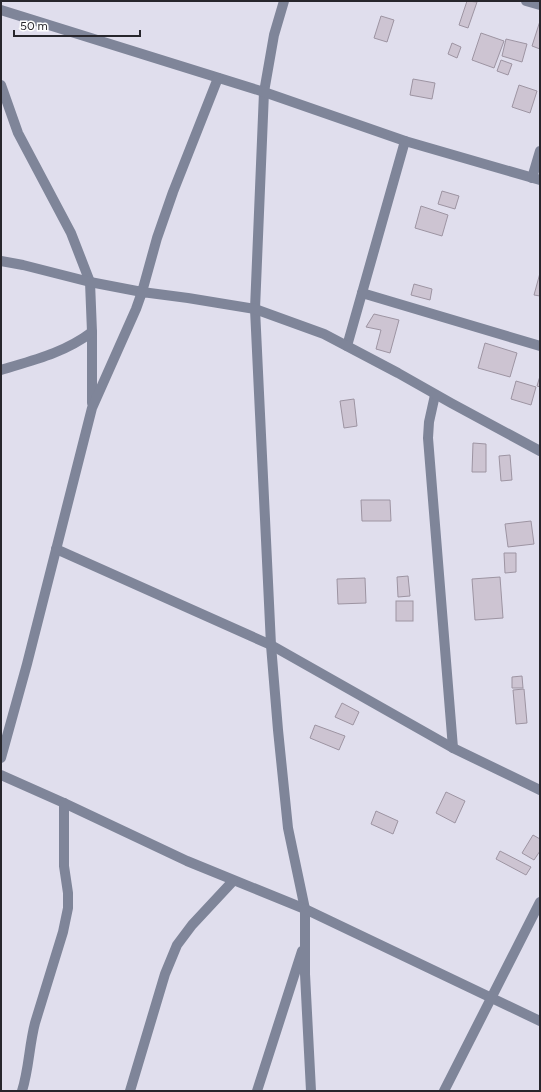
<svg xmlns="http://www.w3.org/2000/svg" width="541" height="1092" font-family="Figtree,sans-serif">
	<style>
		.building { fill: #cdc4d2; stroke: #9d94a2 }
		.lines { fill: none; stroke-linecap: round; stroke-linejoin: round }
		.minor { stroke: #7f8599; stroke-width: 10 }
	</style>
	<rect width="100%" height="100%" fill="#e0deed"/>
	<g class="building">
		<path d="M467 1 477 2 468 28 459 25Z"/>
		<path d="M381 16 394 20 387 42 374 38Z"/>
		<path d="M540 21V49L532 46Z"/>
		<path d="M481 33 504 41 494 68 472 60Z"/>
		<path d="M506 39 527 44 522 62 502 56Z"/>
		<path d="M452 43 461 47 457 58 448 54Z"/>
		<path d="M501 60 512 64 508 75 497 71Z"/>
		<path d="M413 79 435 83 432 99 410 95Z"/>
		<path d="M519 85 537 91 530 113 512 107Z"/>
		<path d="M442 191 459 196 455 209 438 204Z"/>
		<path d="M421 206 448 215 442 236 415 228Z"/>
		<path d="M540 273V296L534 295Z"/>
		<path d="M414 284 432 289 430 300 411 295Z"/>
		<path d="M374 314 399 320 390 353 376 349 381 330 366 327Z"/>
		<path d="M485 343 517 353 510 377 478 368Z"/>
		<path d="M540 376V387L537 386Z"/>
		<path d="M516 381 536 387 531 405 511 399Z"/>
		<path d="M354 399 357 426 344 428 340 401Z"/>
		<path d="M473 443 486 444V472H472Z"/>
		<path d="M510 455 512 480 501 481 499 456Z"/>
		<path d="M361 500H390L391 521H362Z"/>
		<path d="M531 521 534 544 508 547 505 524Z"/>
		<path d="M504 553H516V572L505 573Z"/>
		<path d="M408 576 410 596 398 597 397 577Z"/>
		<path d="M500 577 503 618 475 620 472 579Z"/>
		<path d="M365 578 366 603 338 604 337 579Z"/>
		<rect x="396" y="601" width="17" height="20"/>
		<path d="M522 676 523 688H512V677Z"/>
		<path d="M524 689 527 723 516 724 513 690Z"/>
		<path d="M342 703 359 712 353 725 335 717Z"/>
		<path d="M315 725 345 736 339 750 310 738Z"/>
		<path d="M446 792 465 801 455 823 436 813Z"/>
		<path d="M376 811 398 821 393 834 371 824Z"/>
		<path d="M533 835 540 839V851L534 860 522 853Z"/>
		<path d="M500 851 531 867 526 875 496 859Z"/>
	</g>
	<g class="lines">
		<g class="minor">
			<path d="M284 1 274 35 264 92 255 309 271 645 278 730 288 828 305 909"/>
			<path d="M526 1 540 5"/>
			<path d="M1 10 264 92 405 141 540 180"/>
			<path d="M1 85 18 133 71 233 90 282 92 332V403"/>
			<path d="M532 178 540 151"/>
			<path d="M1 261 23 265 90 282 142 292 157 238 173 192 218 78"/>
			<path d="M362 293 540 346"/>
			<path d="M347 346 405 141"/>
			<path d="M1 370C34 360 64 353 92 332"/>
			<path d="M435 395 429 422 428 438 453 748"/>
			<path d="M56 549 271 645 453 748 540 790"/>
			<path d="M1 758 27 664 92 408 136 309 142 292 188 298 255 309 324 334 398 373 451 403 540 451"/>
			<path d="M1 775 64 803 187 861 305 909"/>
			<path d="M22 1091C29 1069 29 1046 35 1023L63 932 68 908V893L64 866V803"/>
			<path d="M130 1091 165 974 177 945 192 925 233 881"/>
			<path d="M257 1091 302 951"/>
			<path d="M311 1091 305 974V909L540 1021"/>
			<path d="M444 1091 540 902"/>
		</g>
	</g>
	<rect width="541" height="1092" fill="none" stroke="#27262c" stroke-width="4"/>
	<path d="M14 30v6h126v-6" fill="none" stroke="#27262c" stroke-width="2"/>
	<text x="20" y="30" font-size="12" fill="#27262c" stroke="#ffffff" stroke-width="3" paint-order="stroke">50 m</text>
</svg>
